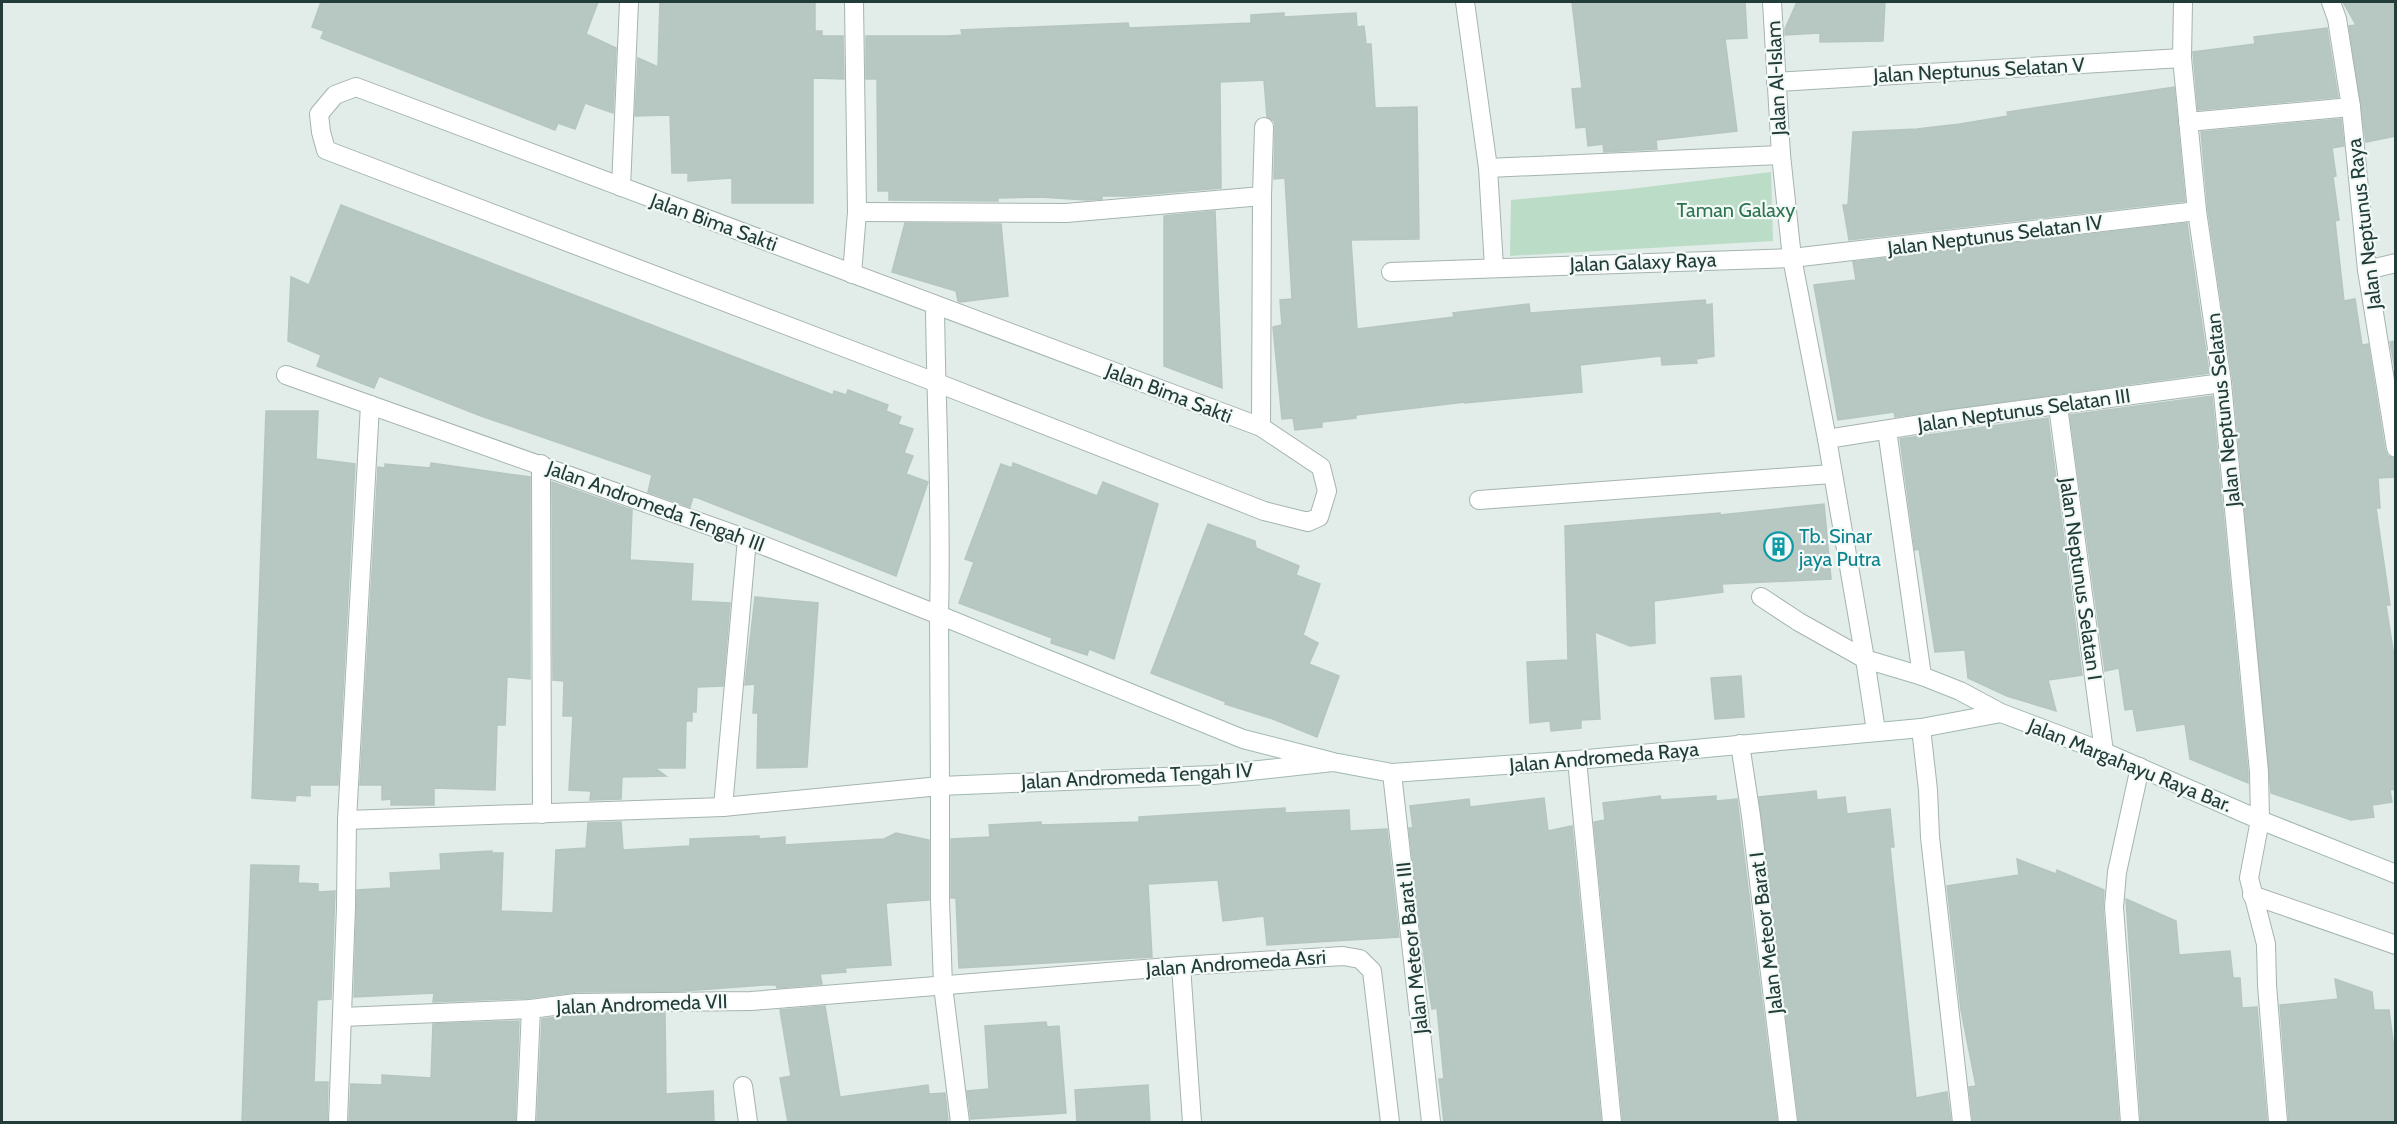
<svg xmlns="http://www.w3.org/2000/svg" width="2397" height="1124" font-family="Cabin,sans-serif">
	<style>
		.green { fill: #bbddc8 }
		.building { fill: #b7c7c2; stroke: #b5c6c0; stroke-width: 1.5 }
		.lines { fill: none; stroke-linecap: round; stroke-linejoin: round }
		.lane-casing { stroke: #a5b4b1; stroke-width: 20 }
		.street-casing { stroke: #a5b4b1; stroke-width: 20 }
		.secondary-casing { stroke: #a1b8b2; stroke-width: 20 }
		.lane { stroke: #fff; stroke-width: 18 }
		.street { stroke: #fff; stroke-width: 18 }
		.secondary { stroke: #fff; stroke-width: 18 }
		.labels { text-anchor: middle; stroke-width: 4.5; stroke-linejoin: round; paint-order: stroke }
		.street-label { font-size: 20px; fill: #223d39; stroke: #f3f9f6 }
		.park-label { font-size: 20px; fill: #2c744f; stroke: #f3f9f6 }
		.culture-label { font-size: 20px; fill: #0d838f; stroke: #f3f9f6; text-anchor: start }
	</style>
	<rect width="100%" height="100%" fill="#e2ece9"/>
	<path class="green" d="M1771 172 1773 241 1510 256 1511 200 1630 189Z"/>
	<g class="building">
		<path d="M321 2H598L586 34 616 48 613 113 585 103 575 129 558 123 555 130 321 38 324 31 312 27Z"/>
		<path d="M660 2H815V31H822V36H843L844 79 813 78V203H732V178L688 181V173H672L670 115 635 116 638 58 658 67Z"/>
		<path d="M1572 2H1745L1747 38 1725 39 1737 131 1656 140 1657 149 1604 152 1603 144 1588 146 1586 127 1576 128 1572 89 1582 88Z"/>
		<path d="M1797 2H1885L1883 41 1820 42V33L1785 35V29Z"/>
		<path d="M2343 2H2396V136L2366 142 2349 26 2356 25Z"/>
		<path d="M1284 13V17L1356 13 1357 27 1364 26 1366 44H1371L1375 108 1417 107 1419 239 1351 240 1357 329 1454 317 1453 313 1529 304 1530 313 1705 300 1706 305 1712 304 1714 356 1696 359 1697 363 1662 365 1661 356 1580 365 1582 392 1465 403V402L1356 415V418L1322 422V427L1295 430 1293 418 1282 419 1273 327 1282 325 1280 300 1292 299 1285 178 1274 179 1275 127 1274 121 1267 117 1264 80 1220 82 1221 188 1130 196H1102V199L1087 200 1040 197 998 198V201L889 200V191H878L877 79H866V36H948L962 35 961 30 1128 23 1129 28 1251 23V15Z"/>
		<path d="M2327 28 2338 97 2198 110 2193 52 2255 44 2254 37Z"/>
		<path d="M2174 87 2185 201 1849 240 1843 205H1848L1853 132 1917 129 1960 124 2008 116 2007 112Z"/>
		<path d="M2341 119 2344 146 2332 148 2336 176 2333 177 2339 220 2335 221 2344 301 2355 299 2362 345 2368 344 2385 450 2388 456 2396 459V477L2378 478 2380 508H2376L2390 605H2386L2396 669V789L2390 790 2392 802 2372 805 2374 817 2351 820 2271 793 2233 382 2208 210 2201 132Z"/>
		<path d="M341 205 833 395 834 391 846 395 848 390 888 405 886 411 901 417 898 424 913 429 904 453 913 456 906 474 928 482 896 576 698 498 693 497 690 507 648 492 652 475 481 416 379 376 374 388 317 366 321 355 288 341 291 277 309 285Z"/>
		<path d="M1215 211 1222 388 1164 366V216Z"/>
		<path d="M905 223 1001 224 1008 296 960 302 958 301 956 291 892 272Z"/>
		<path d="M2187 223 2209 373 1895 417 1894 412 1838 420 1814 285 1856 280 1853 262Z"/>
		<path d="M2396 341V375L2390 342Z"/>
		<path d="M2212 396 2248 773V783L2190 759 2185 724 2137 731 2133 709 2125 710 2119 668 2105 671 2070 415Z"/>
		<path d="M266 411H318L316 459 355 464 338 785H310V796L296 795 295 801 252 798Z"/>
		<path d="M2048 418 2082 675 2048 680 2056 711 2007 696 1968 678 1965 650 1935 652 1919 549 1915 550 1900 439Z"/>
		<path d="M431 463 530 477V679L507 677 505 725H497L495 790 434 788V805H391V799L382 800V785H360L378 467 385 468V464L430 468Z"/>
		<path d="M1013 463 1097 496 1103 482 1158 504 1114 659 1089 649 1087 655 1051 643 1052 638 959 603 974 562 965 559 1001 464 1012 468Z"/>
		<path d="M552 482 632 510 630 560 693 564 691 601 730 603 723 686 697 687 696 712H692V721H686L685 768H655L666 776 622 777 621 799 590 800 591 791 569 790 573 716H563L564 681 553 680Z"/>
		<path d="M1824 504 1831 579 1722 584 1723 592 1654 601 1655 643 1630 646 1595 632 1600 719 1581 720V728L1551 731 1550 721 1530 723 1527 662 1568 660 1565 526 1720 513V515Z"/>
		<path d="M1208 524 1255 541 1256 548 1299 566 1296 575 1320 584 1303 635 1318 643 1309 664 1339 676 1317 737 1273 719 1225 704 1226 702 1151 673Z"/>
		<path d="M755 597 818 603 807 767 757 768 758 713H753L755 684 745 685Z"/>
		<path d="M1741 676 1744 717 1715 719 1711 678Z"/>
		<path d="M1816 791 1817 800 1845 797 1847 814 1890 809 1894 847H1890L1916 1098 1947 1092 1951 1122H1799L1759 797Z"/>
		<path d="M1660 796 1661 800 1716 796V801L1737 799 1777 1122H1623L1594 822 1605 820 1603 803Z"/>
		<path d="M1544 798 1548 831 1572 826 1601 1122H1444L1439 1079H1444L1437 1008 1432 1009 1421 935 1409 828H1413L1410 806 1469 799 1470 807Z"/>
		<path d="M1285 808V813L1349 810 1350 831 1387 829 1399 937 1267 945 1264 916 1223 921 1218 880 1148 884 1152 957 959 968 956 898H951V839L990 837 989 825 1041 822V825L1139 822V817Z"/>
		<path d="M621 822 623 850 690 846V839L759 836V839L785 837V845L884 839 896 833 929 840V900L886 903 891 965 845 968 846 972 820 974 822 984 777 988 776 985H764L683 991 576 992 530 998 433 1002 434 993 354 997 357 890 391 888 390 873 441 870 440 854 492 851V853H503L501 911 553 913 556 850 586 848 588 823Z"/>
		<path d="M2017 859 2056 874 2057 870 2104 890 2103 908 2119 1122H1973L1969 1087 1976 1086 1961 1010 1947 886 2019 875Z"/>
		<path d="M251 865 299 866 298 883 318 884V892L335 891 331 999 317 1000 314 1082H328L327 1122H242Z"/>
		<path d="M2126 899 2176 921 2179 955 2230 951 2233 978H2240L2242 1008 2257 1007 2267 1122H2141Z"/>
		<path d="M2335 979 2372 992 2374 1010H2389L2396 1064V1122H2289L2280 1005 2338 999Z"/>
		<path d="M825 1006 840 1097 928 1085 929 1094 945 1093 948 1120 933 1122H788L780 1078 791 1076 780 1010Z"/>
		<path d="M665 1013 666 1094 713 1091 714 1122H537L542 1019 577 1014Z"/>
		<path d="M519 1021 515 1122H349L351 1084 382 1085V1075L431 1078 433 1024Z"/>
		<path d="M1046 1022 1047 1027 1059 1026 1066 1113 971 1119 967 1091 989 1089 985 1026Z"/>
		<path d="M1148 1085 1150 1122H1077L1075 1090Z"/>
	</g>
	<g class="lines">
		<defs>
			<g id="lane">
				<path d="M1479 500 1832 474"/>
				<path d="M1761 597 1799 622 1865 659"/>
			</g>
			<g id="street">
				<path d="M1465 2 1488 168 1494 267"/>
				<path d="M1772 2 1781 155 1792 258 1827 439 1865 659"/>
				<path d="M2183 2 2182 58 2197 211 2222 383 2259 772 2260 820 2249 878 2266 944 2267 985 2278 1122"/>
				<path d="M2331 2 2337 19 2351 107 2367 270 2396 448"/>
				<path d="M1776 82 2182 58"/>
				<path d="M356 87 1261 427 1321 467 1327 491 1319 517 1308 522 1264 511 935 382 326 150 321 132 319 114 335 95Z"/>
				<path d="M2188 122 2351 107"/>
				<path d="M1488 168 1781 155"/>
				<path d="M621 187 629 2"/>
				<path d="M1262 196 1264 127"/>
				<path d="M857 212 1066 213 1262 196 1261 427"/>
				<path d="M2367 270 2396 263"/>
				<path d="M1391 272 1792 258 2197 211"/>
				<path d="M852 274 857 212 854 2"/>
				<path d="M286 375 747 539 939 615C942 511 936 408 935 305"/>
				<path d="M2058 406 2104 752"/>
				<path d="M1887 430 1922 676"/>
				<path d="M1827 439 1953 419 2222 383"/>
				<path d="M541 464 542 814"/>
				<path d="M1921 728 1928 790 1930 837 1962 1122"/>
				<path d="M1740 744 1751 816 1788 1122"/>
				<path d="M1577 760 1612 1122"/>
				<path d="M1392 773 1431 1122"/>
				<path d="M723 807 747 539"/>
				<path d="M347 820 723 807 940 786V900L943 986 960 1122"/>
				<path d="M2252 895 2396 945"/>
				<path d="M1181 966 1192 1122"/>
				<path d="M342 1017 531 1009 576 1003 751 1001 1181 966 1343 956 1360 959 1372 971 1390 1122"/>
				<path d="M743 1086 748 1122"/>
				<path d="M338 1122 346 907 347 820 370 405"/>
				<path d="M526 1122 531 1009"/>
				<path d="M2130 1122 2114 907 2117 872 2140 767"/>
			</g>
			<g id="secondary">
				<path d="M1876 731 1865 659 1922 676 1960 691 2001 713 2104 752 2260 820 2396 874"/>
				<path d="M1333 762 1213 775 940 786 939 615 1243 739 1333 762 1392 773 1577 760 1921 728 2001 713"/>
			</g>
		</defs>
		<use href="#lane" class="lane-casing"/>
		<use href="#street" class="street-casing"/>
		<use href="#secondary" class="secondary-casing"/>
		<use href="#lane" class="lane"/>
		<use href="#street" class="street"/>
		<use href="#secondary" class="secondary"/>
	</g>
	<defs>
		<symbol id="building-ring" viewBox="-11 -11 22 22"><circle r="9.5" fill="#f3f9f6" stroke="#0f9aa8" stroke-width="1.5"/><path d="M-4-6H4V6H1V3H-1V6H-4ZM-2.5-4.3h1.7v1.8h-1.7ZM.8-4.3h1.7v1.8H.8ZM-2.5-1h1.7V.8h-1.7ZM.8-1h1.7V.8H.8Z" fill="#0f9aa8"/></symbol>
	</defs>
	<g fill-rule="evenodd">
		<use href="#building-ring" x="1762" y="530" width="33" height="33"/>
	</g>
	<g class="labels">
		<g class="street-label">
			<text transform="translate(1979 70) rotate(-3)" y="7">Jalan Neptunus Selatan V</text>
			<text transform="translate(1776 78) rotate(-93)" y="7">Jalan Al-Islam</text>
			<text transform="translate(714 222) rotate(20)" y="7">Jalan Bima Sakti</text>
			<text transform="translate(2364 224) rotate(-97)" y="7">Jalan Neptunus Raya</text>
			<text transform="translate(1995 235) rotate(-7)" y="7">Jalan Neptunus Selatan IV</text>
			<text transform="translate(1643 262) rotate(-2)" y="7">Jalan Galaxy Raya</text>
			<text transform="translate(1169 393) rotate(21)" y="7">Jalan Bima Sakti</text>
			<text transform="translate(2024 410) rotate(-8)" y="7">Jalan Neptunus Selatan III</text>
			<text transform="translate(2223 410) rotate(-96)" y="7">Jalan Neptunus Selatan</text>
			<text transform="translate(656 506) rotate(20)" y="7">Jalan Andromeda Tengah III</text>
			<text transform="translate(2081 579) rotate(82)" y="7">Jalan Neptunus Selatan I</text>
			<text transform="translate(1604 757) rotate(-5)" y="7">Jalan Andromeda Raya</text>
			<text transform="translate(2130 765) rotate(22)" y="7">Jalan Margahayu Raya Bar.</text>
			<text transform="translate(1137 776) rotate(-3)" y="7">Jalan Andromeda Tengah IV</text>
			<text transform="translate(1766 933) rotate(-97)" y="7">Jalan Meteor Barat I</text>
			<text transform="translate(1412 948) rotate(-96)" y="7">Jalan Meteor Barat III</text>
			<text transform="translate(1236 963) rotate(-4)" y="7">Jalan Andromeda Asri</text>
			<text transform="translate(642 1004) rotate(-2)" y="7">Jalan Andromeda VII</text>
		</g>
		<g class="park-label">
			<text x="1736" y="217">Taman Galaxy</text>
		</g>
		<g class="culture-label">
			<text x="1799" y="543">Tb. Sinar<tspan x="1799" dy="23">jaya Putra</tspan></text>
		</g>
	</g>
	<rect width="2397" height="1124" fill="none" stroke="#223d39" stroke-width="6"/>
</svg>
